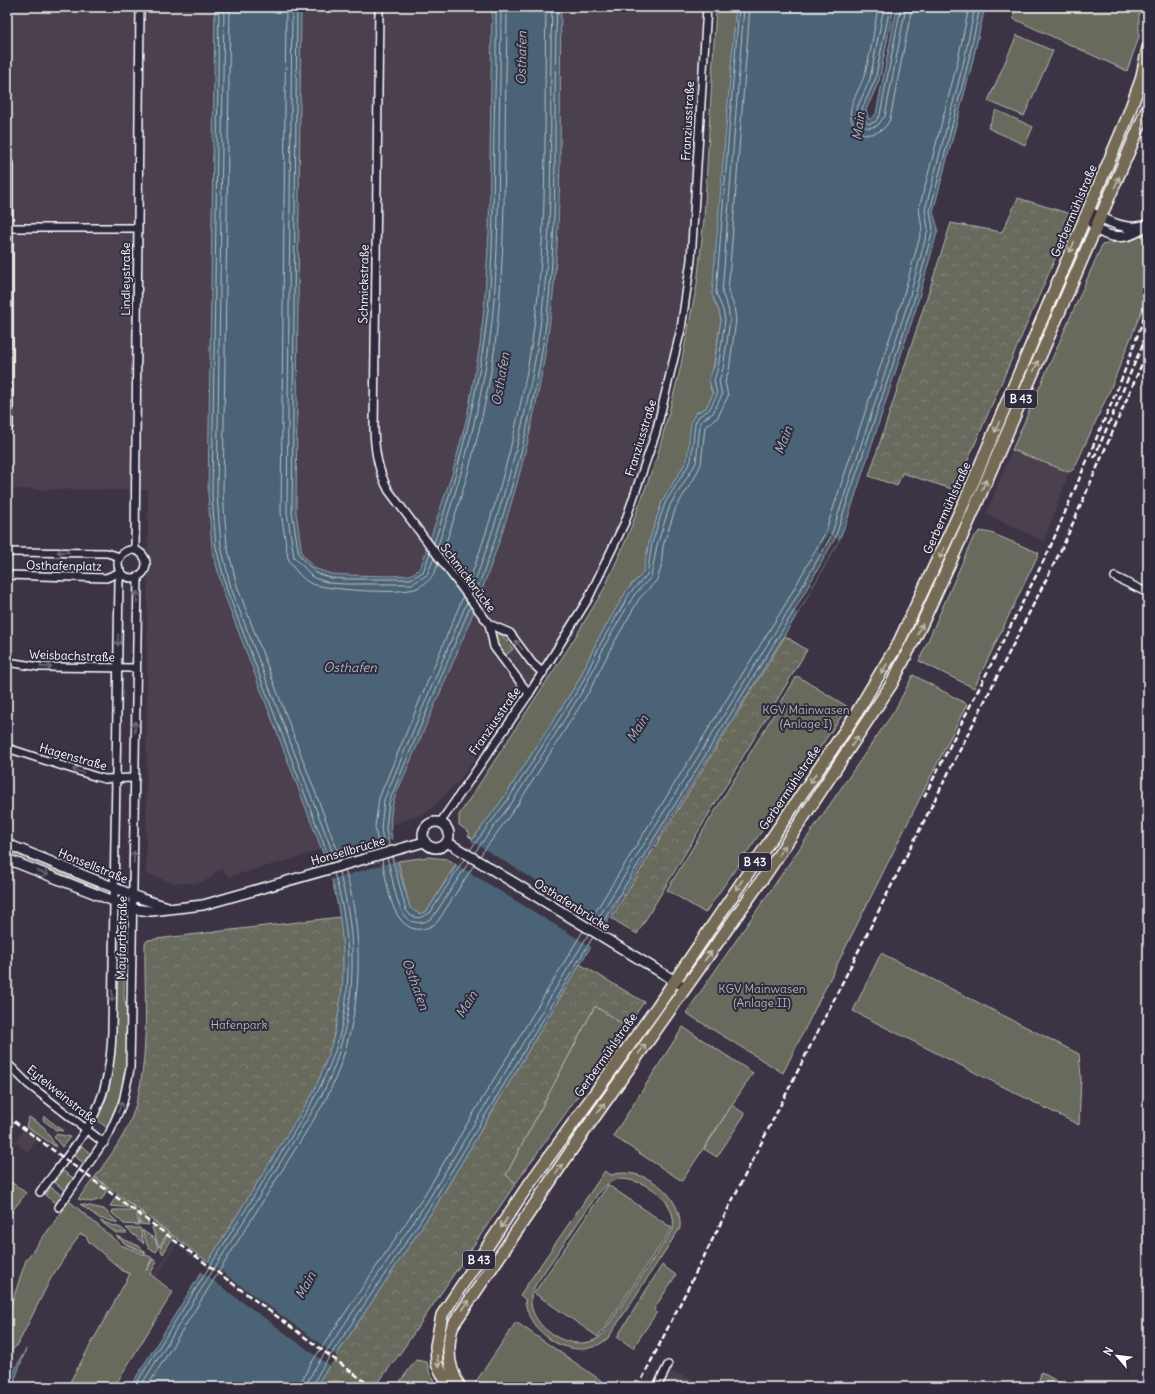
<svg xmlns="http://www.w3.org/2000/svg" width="1155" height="1394" font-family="Delius,sans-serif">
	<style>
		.built { fill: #4c3f4e }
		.green { fill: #676b5d; stroke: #b3b5ae; fill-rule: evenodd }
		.forest { fill: url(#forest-crowns); stroke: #b3b5ae }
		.water { fill: #4c6476; stroke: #94a2ad }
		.pier { fill: #3c3445 }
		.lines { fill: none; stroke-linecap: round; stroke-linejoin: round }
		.shore { stroke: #b7c1c8; stroke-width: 1 }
		.minor-casing { stroke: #fff; stroke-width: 10 }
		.tertiary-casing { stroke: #fff; stroke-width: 12 }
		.primary-casing { stroke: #fff; stroke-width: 14 }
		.minor { stroke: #2f2a3d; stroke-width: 7 }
		.tertiary { stroke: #2f2a3d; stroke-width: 9 }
		.primary { stroke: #746b55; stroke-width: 11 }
		.rail { stroke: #fff; stroke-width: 2.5; stroke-dasharray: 6 3; stroke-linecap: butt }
		.oneway { stroke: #c0bcb2 }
		.oneway2 { stroke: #6d6a77 }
		.labels { text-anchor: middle; stroke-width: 4; stroke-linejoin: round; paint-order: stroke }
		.shield { fill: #2f2a3d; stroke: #c1bfc5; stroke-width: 1 }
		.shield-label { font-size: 11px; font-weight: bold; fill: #fff }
		.street-label { font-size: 12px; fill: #fff; stroke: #2f2a3d }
		.park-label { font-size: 12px; fill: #b3b5ae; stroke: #2f2a3d }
		.water-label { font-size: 13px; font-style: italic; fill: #aeb9c1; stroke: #2f2a3d }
	</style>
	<defs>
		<pattern id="forest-crowns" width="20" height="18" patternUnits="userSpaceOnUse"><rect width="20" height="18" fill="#676b5d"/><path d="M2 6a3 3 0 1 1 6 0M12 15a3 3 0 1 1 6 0" fill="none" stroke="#7e8175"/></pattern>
	</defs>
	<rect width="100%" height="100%" fill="#3c3445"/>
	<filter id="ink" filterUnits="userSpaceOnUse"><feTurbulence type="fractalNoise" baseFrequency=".025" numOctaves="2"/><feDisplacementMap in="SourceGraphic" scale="8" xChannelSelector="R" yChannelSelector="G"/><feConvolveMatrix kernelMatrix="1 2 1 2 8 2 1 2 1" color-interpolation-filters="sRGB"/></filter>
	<g filter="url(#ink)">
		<g class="built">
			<path d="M7 7H707L691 260 665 400 613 550 543 673 516 697 459 781 428 812 296 858 229 877 222 869 215 872 210 879 197 883H175L146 874 148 490 7 489Z"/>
			<path d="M1012 450 1069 472 1044 541 986 514Z"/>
			<path d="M29 1121 44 1131 28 1152 15 1142Z"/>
			<path d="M182 1231 184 1232 155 1278 153 1276Z"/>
			<path d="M662 1368 712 1387H652Z"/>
		</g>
		<g class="green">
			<path d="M716 7H736L714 300 719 311 721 320 710 388 713 394 706 408 696 413 687 460 662 502 649 542 644 573 631 585 597 641 578 682 505 796 473 839 468 836 470 833 459 825V815L571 644 604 589 627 538 657 457 679 374 697 284 704 220Z"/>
			<path d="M1014 7H1139V37L1127 71 1014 19Z"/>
			<path d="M1017 35 1053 51 1024 116 988 101Z"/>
			<path d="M996 110 1033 127 1025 145 988 128Z"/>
			<path d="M1148 233V295L1110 390 1074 469 1069 472 1012 450 1102 245 1137 238Z"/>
			<path d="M980 531 991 533 1039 553 974 688 919 661 973 538Z"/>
			<path d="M498 634 502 635 513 649 505 656 494 641 495 636Z"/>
			<path d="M913 675 967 704 783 1073 686 1013 895 710Z"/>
			<path d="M797 676 848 707 705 913 667 890Z"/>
			<path d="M7 848 100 886 99 889 7 851Z"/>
			<path d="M428 857 447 859 456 864 427 911 419 914 410 909 398 861Z"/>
			<path d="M117 922 125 925 124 997 128 1014 127 1058 120 1096 107 1128 97 1120 107 1096 115 1053Z"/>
			<path d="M881 953 1079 1054 1081 1077 1079 1125 853 1011Z"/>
			<path d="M595 1006 627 1027 516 1183 506 1175Z"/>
			<path d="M683 1027 753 1073 682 1181 613 1136Z"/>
			<path d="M732 1105 745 1114 717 1157 704 1149Z"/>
			<path d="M44 1116 63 1131 56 1130 43 1120Z"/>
			<path d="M29 1117 44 1127 56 1147 26 1126Z"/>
			<path d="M56 1134 70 1137 62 1147 54 1137Z"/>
			<path d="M82 1146 92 1155 85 1164 74 1156Z"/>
			<path d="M63 1171 76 1180 67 1192 54 1182Z"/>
			<path d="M605 1171 611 1175C643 1165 683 1195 680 1228L608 1338C578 1366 527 1336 525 1299L520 1295ZM619 1179C646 1179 678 1200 673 1230L601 1336C576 1356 529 1330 531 1298 531 1293 534 1288 536 1284L601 1189 612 1181Z"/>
			<path d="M95 1177 108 1188 102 1199 91 1202 78 1199Z"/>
			<path d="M7 1179 26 1193 7 1218Z"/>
			<path d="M608 1185 672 1228 598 1337 534 1293Z"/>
			<path d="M51 1187 64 1197 57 1205 45 1195Z"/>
			<path d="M120 1191 134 1207V1208L110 1206Z"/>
			<path d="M68 1200 121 1245 151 1257 152 1258 146 1271 153 1259 157 1262 150 1274 173 1292 114 1387H67L130 1274 123 1271 89 1242 86 1236 80 1234 51 1278 18 1344 7 1356V1327L9 1328 11 1324 7 1317 26 1260 64 1209 62 1207Z"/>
			<path d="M80 1204 104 1209 118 1223 99 1218Z"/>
			<path d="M116 1210H136L139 1225 124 1224 112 1213 113 1210Z"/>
			<path d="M139 1212H142L149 1225 140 1224Z"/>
			<path d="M100 1221 121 1228 127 1233H116Z"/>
			<path d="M153 1226H172L159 1247 152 1228Z"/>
			<path d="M173 1226 178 1229 163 1254 160 1248Z"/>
			<path d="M126 1228H140L144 1244Z"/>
			<path d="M142 1230 155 1239 158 1249 156 1252 148 1247Z"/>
			<path d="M116 1236 139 1246 146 1253 127 1245Z"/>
			<path d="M662 1265 676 1275 654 1309 657 1312 633 1348 617 1337Z"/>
			<path d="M516 1322 609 1386 608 1387H481L475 1383Z"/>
			<path d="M416 1360 427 1362 430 1374 437 1387H396Z"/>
			<path d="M1041 1372 1067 1387H1038Z"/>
		</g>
		<g class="forest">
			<path d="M1018 198 1074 215 955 490 902 473 897 486 869 476 951 223 1002 232Z"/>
			<path d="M785 636 807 650 637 934 611 918Z"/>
			<path d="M340 917C349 979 339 1039 312 1095L208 1262 95 1177C106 1162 119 1144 128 1126 152 1073 144 1000 145 943L148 940Z"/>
			<path d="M580 964 644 1002 627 1027 595 1006 506 1175 516 1183 401 1352 375 1387H315L435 1207Z"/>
		</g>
		<g class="water">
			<path d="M215 7H301L296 512 302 554 316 569 331 574 347 575 392 576 410 575 420 569 453 471 467 417 480 345 484 308 489 232 492 7H561C559 116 564 227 548 335 538 404 522 473 500 539 471 627 431 712 395 797 382 832 401 874 410 908L419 914 427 911 473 839 505 796 578 682 597 641 627 590 643 573 649 542 662 502 687 460 691 421 696 413 706 408 713 394 709 380 714 367 721 320 719 311 712 294 736 7H894L879 81 866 110 869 120 876 114 897 7H985L971 68 933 212 938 229 916 308 848 518 839 540 798 613 580 964 435 1207 315 1387H130L312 1095C348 1020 352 945 328 866L223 591 212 548 208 495Z"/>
			<path d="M26 1349 12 1387H7V1384Z"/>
		</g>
		<g class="pier">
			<path d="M828 534 832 536 821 554 818 552Z"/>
			<path d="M834 537 839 540 798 613 793 610Z"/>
			<path d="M393 839 399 860 330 880 322 859Z"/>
			<path d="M470 840 608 925 593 948 454 863Z"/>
			<path d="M207 1261 337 1356 330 1366 200 1271Z"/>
		</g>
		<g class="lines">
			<g class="shore">
				<path d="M219 7 212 495 216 547 227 590 331 863"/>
				<path d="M224 7 217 495 221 546 231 588 336 861"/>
				<path d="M230 7 223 495 227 545 237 586 341 860"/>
				<path d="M286 7 281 512 288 558C291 566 302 579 310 583 325 590 403 595 417 588 429 582 434 576 438 564"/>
				<path d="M292 7 287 512 294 557 314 578 330 583 346 584H412L427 575 434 558"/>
				<path d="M297 7 292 512 299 555 316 573 331 578 346 579H411L423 572 430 553"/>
				<path d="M878 7C874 30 871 54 864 76 859 93 840 113 858 130 862 135 869 135 875 133 882 131 887 126 890 119L912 7"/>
				<path d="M884 7 870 79 857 108 860 123 868 128 877 126 885 116 906 7"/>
				<path d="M890 7 875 80 862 109 863 118 868 124 875 122 880 115 901 7"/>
				<path d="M434 543C460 467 479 390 488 310 494 250 493 189 494 128 495 88 497 47 496 7"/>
				<path d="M437 548C460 482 479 415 489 346 498 281 498 215 499 149 499 102 501 54 501 7"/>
				<path d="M442 554C466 486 485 417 495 346 503 280 504 215 505 149 505 102 507 54 507 7"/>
				<path d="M467 587C508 477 536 360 542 243 547 164 544 85 546 7"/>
				<path d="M471 592C513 481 542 362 548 243 553 164 549 85 552 7"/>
				<path d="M474 597C518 485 548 363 553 242 557 164 553 85 557 7"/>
				<path d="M389 846 386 828 389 802 470 607"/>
				<path d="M384 848 381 828 384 800 467 602"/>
				<path d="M379 849 375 827 379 798 463 597"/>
				<path d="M470 850 509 798 581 685 601 643 630 593 647 575 652 543 665 503 691 461 695 423 699 416 709 410 717 395 714 380 718 368 725 320 723 310 716 293 739 7"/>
				<path d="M475 852 513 801 585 687 605 645 634 595 651 577 657 545 670 505 696 463 700 425 702 420 713 413 722 395 719 381 723 369 730 320 728 308 722 293 744 7"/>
				<path d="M480 856 518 804 590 690 611 648 639 599 657 580 661 568 663 546 676 507 695 477 701 464 705 427 718 417 728 396 725 382 729 370 736 320 734 306 728 292 750 7"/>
				<path d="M392 857 406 910 411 916 419 918 430 913 464 859"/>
				<path d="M387 858C392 874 395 899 402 912 408 925 424 925 433 917L469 862"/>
				<path d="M382 860C387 880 390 924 415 929 424 930 432 927 438 921L474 865"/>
				<path d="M589 922 785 605 825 533 901 304 922 229 919 209 957 64 969 7"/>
				<path d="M594 925 790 608 831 536 907 306 928 229 925 210 963 65 975 7"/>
				<path d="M599 928 794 611 835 538 912 307 933 229 930 211 967 67 980 7"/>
				<path d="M134 1387 291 1137C303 1117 316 1097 325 1076 354 1014 354 938 334 873"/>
				<path d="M140 1387 295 1139C307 1119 322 1098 331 1075 356 1010 359 939 339 872"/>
				<path d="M147 1387 324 1103C361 1031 368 947 345 870"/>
				<path d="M301 1387 302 1380 310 1365 422 1199 583 931"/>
				<path d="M307 1387 308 1381 315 1368 427 1202 588 935"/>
				<path d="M312 1387 320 1371 431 1205 593 937"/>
			</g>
			<defs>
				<g id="minor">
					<path d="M379 7 374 430C375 452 378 471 389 491L489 624 494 647 529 694"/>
					<path d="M7 228H137"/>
					<circle cx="132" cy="564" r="14"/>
					<path d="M135 550 140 7"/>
					<path d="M7 552 107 553 120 557"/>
					<path d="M7 575 106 578 121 572"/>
					<path d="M1115 577 1148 593"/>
					<path d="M489 624 510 633 532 663 543 673"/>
					<path d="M7 662 40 667 136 668"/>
					<path d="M7 748 97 777 105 779 134 778"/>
					<path d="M440 823 529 694 588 599 625 522 656 432 681 329 691 260 707 7"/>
					<path d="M7 1063 28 1084 104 1143"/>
					<path d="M40 1192C85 1133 110 1109 112 1031L119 581 121 573"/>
					<path d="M59 1207 109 1134 123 1102 130 1069 138 577"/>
					<path d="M657 1387 668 1365"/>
				</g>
				<g id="tertiary">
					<path d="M1088 211C1089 229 1108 239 1125 236 1134 235 1141 229 1148 224"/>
					<path d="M1088 211C1105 219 1122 231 1142 226"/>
					<circle cx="436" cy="835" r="13"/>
					<path d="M447 842 685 987"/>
					<path d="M7 844 142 899 168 907"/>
					<path d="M7 859 134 909 151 911 203 905 424 842"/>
				</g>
				<g id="primary">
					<path d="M7 164V425"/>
					<path d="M449 1387 437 1364 436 1346 442 1315 525 1190 657 1007 854 717 899 642 968 494 1126 121 1141 80 1148 48"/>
					<path d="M460 1387C448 1368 446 1347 453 1325L581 1136 768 871 891 685 920 628 969 521 1148 107"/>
				</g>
			</defs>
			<use href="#minor" class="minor-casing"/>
			<use href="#tertiary" class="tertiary-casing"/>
			<use href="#primary" class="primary-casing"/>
			<use href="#minor" class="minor"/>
			<use href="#tertiary" class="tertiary"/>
			<use href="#primary" class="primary"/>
			<g class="rail">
				<path d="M1094 458 1148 332"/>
				<path d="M924 797 1049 550 1122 378 1148 307"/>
				<path d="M7 1116 372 1387"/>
				<path d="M638 1387 1063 546 1148 350"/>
			</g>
		</g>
		<defs><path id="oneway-shaft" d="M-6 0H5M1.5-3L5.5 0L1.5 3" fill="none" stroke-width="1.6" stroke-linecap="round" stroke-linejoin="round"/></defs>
		<g class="oneway">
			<use href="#oneway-shaft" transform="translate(1117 182) rotate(-66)"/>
			<use href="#oneway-shaft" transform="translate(1072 247) rotate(113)"/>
			<use href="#oneway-shaft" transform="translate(1036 366) rotate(-67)"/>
			<use href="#oneway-shaft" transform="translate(997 427) rotate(113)"/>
			<use href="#oneway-shaft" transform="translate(984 485) rotate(-67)"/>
			<use href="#oneway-shaft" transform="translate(942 553) rotate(115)"/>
			<use href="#oneway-shaft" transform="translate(920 629) rotate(-64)"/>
			<use href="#oneway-shaft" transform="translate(884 669) rotate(120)"/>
			<use href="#oneway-shaft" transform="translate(855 741) rotate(-56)"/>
			<use href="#oneway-shaft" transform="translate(813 778) rotate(124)"/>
			<use href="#oneway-shaft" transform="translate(782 850) rotate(-56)"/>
			<use href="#oneway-shaft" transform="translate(739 885) rotate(124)"/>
			<use href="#oneway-shaft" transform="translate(708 956) rotate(-54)"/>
			<use href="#oneway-shaft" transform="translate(642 1049) rotate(-55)"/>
			<use href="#oneway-shaft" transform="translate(601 1108) rotate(-55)"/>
			<use href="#oneway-shaft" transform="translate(559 1169) rotate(-56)"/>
			<use href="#oneway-shaft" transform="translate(504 1223) rotate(124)"/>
			<use href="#oneway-shaft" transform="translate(466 1305) rotate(-56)"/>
			<use href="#oneway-shaft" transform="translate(438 1361) rotate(79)"/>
		</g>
		<g class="oneway2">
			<use href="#oneway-shaft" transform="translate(63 552) rotate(-179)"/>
			<use href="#oneway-shaft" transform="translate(137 597) rotate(-89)"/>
			<use href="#oneway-shaft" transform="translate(118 640) rotate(91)"/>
			<use href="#oneway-shaft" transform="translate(519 645) rotate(-127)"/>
			<use href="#oneway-shaft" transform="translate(46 667) rotate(1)"/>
			<use href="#oneway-shaft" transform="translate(135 727) rotate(-89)"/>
			<use href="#oneway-shaft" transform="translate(78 771) rotate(-162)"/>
			<use href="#oneway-shaft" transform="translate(134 857) rotate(-89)"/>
			<use href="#oneway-shaft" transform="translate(43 873) rotate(22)"/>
			<use href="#oneway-shaft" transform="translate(112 996) rotate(91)"/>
			<use href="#oneway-shaft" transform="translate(120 1107) rotate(-70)"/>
		</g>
	</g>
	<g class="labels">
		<g class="shield">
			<rect x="1005" y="390" width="32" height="18" rx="3"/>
			<rect x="739" y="853" width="32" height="18" rx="3"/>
			<rect x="463" y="1251" width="32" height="18" rx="3"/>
		</g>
		<g class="shield-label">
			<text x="1021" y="403">B 43</text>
			<text x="755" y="866">B 43</text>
			<text x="479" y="1264">B 43</text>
		</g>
		<g class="street-label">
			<text transform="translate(688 121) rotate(-87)" y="4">Franziusstraße</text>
			<text transform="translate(1074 211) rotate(-67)" y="4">Gerbermühlstraße</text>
			<text transform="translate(126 279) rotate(-90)" y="4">Lindleystraße</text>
			<text transform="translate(364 284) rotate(-89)" y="4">Schmickstraße</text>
			<text transform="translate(641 438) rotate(-73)" y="4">Franziusstraße</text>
			<text transform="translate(947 508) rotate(-66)" y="4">Gerbermühlstraße</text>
			<text transform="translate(64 566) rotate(1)" y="4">Osthafenplatz</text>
			<text transform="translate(468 578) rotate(53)" y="4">Schmickbrücke</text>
			<text transform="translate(72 656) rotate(2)" y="4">Weisbachstraße</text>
			<text transform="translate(495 721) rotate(-55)" y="4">Franziusstraße</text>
			<text transform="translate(73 757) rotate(16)" y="4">Hagenstraße</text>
			<text transform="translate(790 788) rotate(-56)" y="4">Gerbermühlstraße</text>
			<text transform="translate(348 851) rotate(-16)" y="4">Honsellbrücke</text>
			<text transform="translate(93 866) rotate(22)" y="4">Honsellstraße</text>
			<text transform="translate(572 905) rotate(32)" y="4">Osthafenbrücke</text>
			<text transform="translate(122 938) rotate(-89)" y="4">Mayfarthstraße</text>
			<text transform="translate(606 1055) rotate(-55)" y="4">Gerbermühlstraße</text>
			<text transform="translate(62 1095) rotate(39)" y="4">Eytelweinstraße</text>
		</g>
		<g class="park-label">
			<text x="806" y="714">KGV Mainwasen<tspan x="806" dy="14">(Anlage I)</tspan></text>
			<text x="762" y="993">KGV Mainwasen<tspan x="762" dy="14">(Anlage II)</tspan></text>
			<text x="239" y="1029">Hafenpark</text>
		</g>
		<g class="water-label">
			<text transform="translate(521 58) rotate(-89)" y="5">Osthafen</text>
			<text transform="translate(858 126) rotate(-83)" y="5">Main</text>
			<text transform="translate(500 379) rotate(-80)" y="5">Osthafen</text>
			<text transform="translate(783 440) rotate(-69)" y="5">Main</text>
			<text x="350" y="672">Osthafen</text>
			<text transform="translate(637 728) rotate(-58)" y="5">Main</text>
			<text transform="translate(416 984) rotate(70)" y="5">Osthafen</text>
			<text transform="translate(466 1004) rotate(-58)" y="5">Main</text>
			<text transform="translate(305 1285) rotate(-61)" y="5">Main</text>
		</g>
	</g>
	<rect width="1155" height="1394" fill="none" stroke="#2f2a3d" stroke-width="24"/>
	<rect x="12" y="12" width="1131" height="1370" fill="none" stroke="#fff" stroke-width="1.5" filter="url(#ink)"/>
	<g transform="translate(1117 1356) rotate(298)" stroke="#2f2a3d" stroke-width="3" paint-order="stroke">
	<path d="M0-3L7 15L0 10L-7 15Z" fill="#ffffff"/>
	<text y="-6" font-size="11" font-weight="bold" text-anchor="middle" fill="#ffffff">N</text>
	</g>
</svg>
